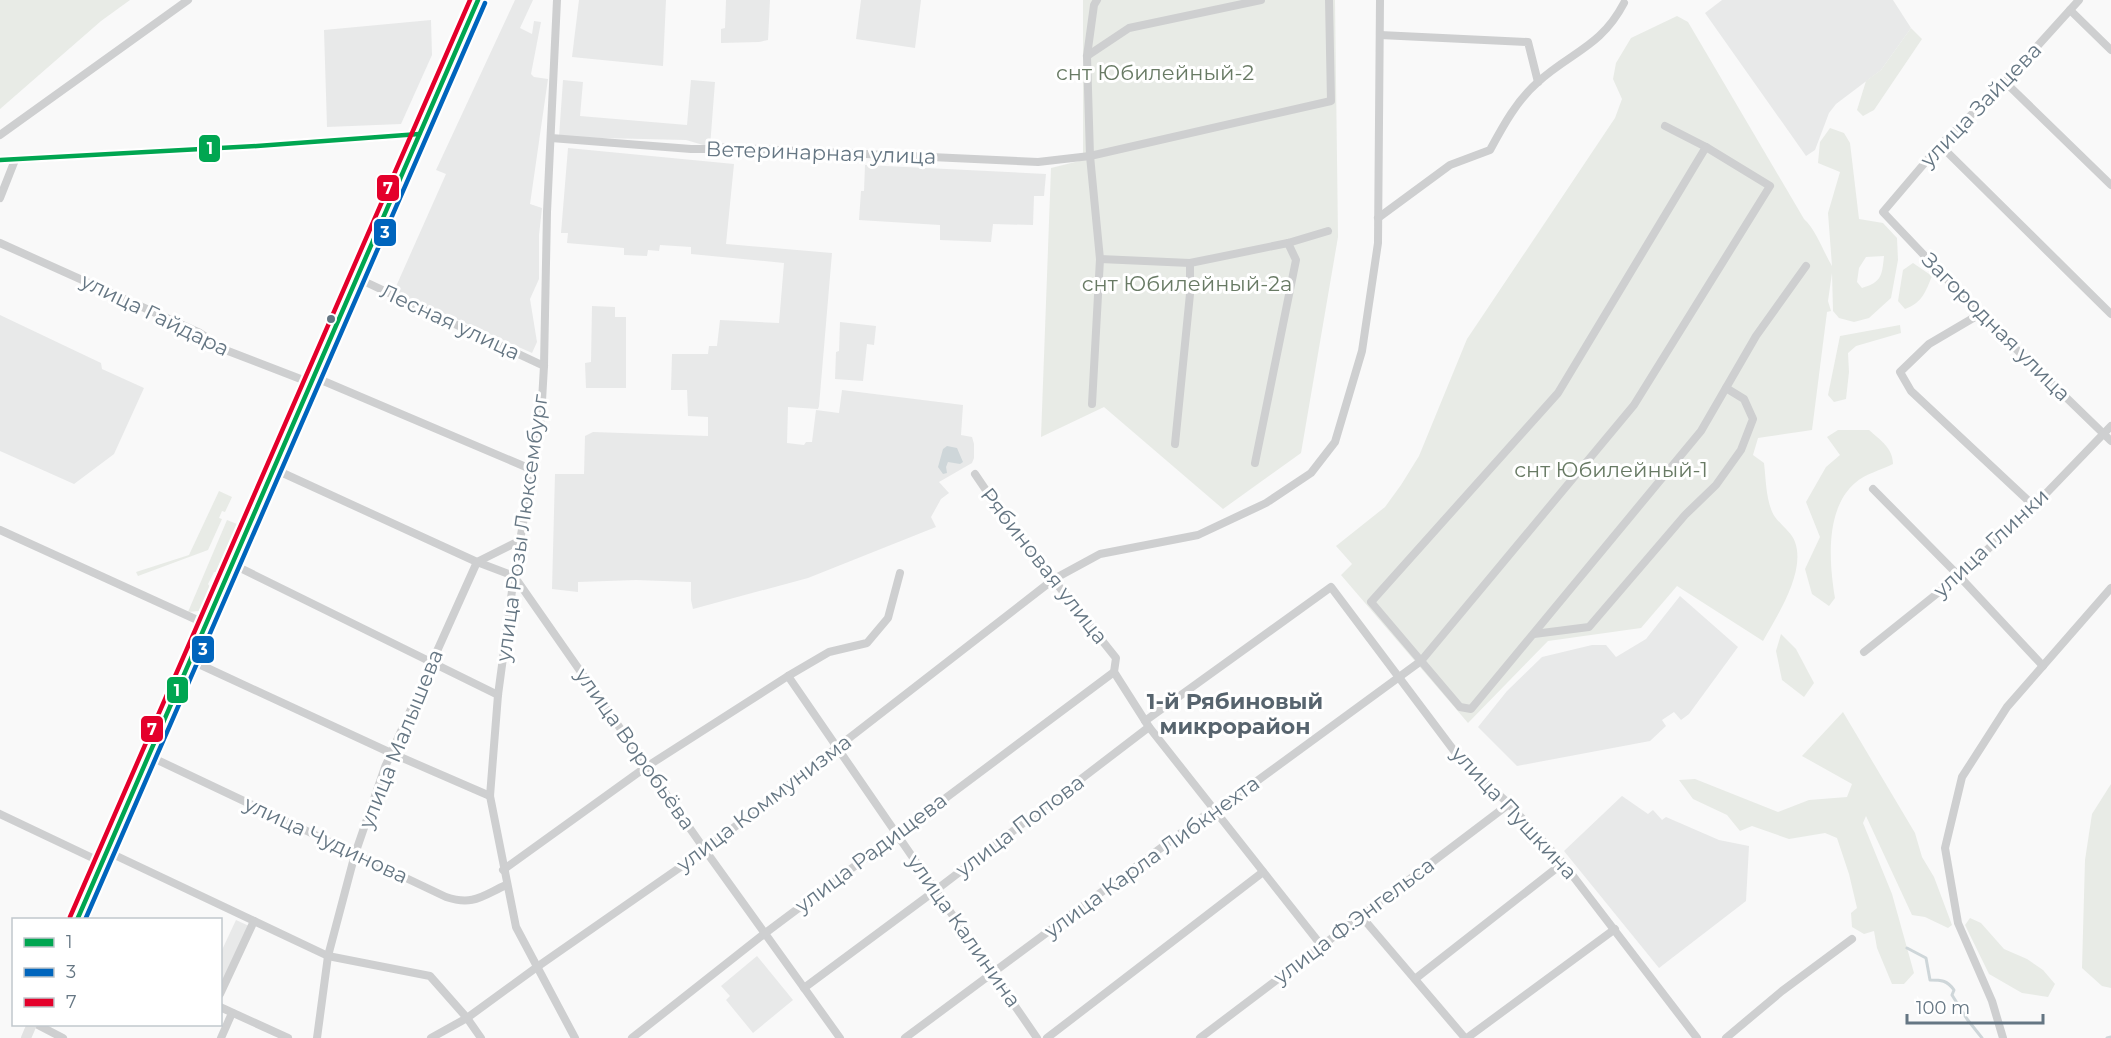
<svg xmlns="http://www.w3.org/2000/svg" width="2111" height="1038" font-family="Montserrat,sans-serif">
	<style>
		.built { fill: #e8e9e9 }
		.green { fill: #e8ebe6; fill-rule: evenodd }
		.water { fill: #ced6d9 }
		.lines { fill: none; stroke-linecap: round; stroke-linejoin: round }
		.stream { stroke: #ced6d9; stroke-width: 3 }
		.street { stroke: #cecfd0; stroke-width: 8 }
		.secondary { stroke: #e1e2e2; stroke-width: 10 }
		.bus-1-casing { stroke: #fff; stroke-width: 9 }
		.bus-2-casing { stroke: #fff; stroke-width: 9 }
		.bus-3-casing { stroke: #fff; stroke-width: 9 }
		.bus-1 { stroke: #00a651; stroke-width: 4.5 }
		.bus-2 { stroke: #0065bd; stroke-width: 4.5 }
		.bus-3 { stroke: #e4002b; stroke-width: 4.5 }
		.bus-dot { fill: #657683; stroke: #fff; stroke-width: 2 }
		.labels { text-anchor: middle; stroke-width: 6; stroke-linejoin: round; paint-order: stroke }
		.park-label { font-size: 21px; fill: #687a64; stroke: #fff }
		.street-label { font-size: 21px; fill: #657683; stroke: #fff }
		.neighbourhood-label { font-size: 22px; font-weight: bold; fill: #57646e; stroke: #fff }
		.line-badge { stroke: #fff; stroke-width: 2 }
		.badge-label { font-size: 16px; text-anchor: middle; font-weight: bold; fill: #fff }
	</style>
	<rect width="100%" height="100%" fill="#f9f9f9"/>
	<g class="built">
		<path d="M515 0H533L520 28 532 34 534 21 541 22 531 74 534 77 548 79 530 204 542 208 539 235V279L530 299 537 342 532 353 394 291 446 174 436 170Z"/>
		<path d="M579 0H666L663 66 572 57Z"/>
		<path d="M726 0H770L768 40 759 42 721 43V29L725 28Z"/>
		<path d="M861 0H921L915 48 856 39Z"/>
		<path d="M1722 0H1893L1911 28 1881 70 1836 104 1829 113 1815 150 1806 156 1705 13Z"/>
		<path d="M431 20 432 55 401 124 327 127 324 30Z"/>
		<path d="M563 80 583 82 580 116 687 125 691 80 715 82 710 147 686 140 559 137Z"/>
		<path d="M568 148 734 164 726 244 832 253 819 406 818 409 788 407 787 443 804 445 806 442H812L816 410 839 413 842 390 963 405 961 435 972 437 974 444V458L972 463 939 482 949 493 941 499 931 517 936 527 808 578 693 609 691 600V582L636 580 578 582V592L552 589 555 474H584L585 436 593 432 708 436V417L688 416 687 390H671L672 354H708L709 346H717L720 320 779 323 784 263 691 254V247L660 245 659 251 648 250 647 256 624 255V248L567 243 568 233H561Z"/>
		<path d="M865 165 1046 174 1044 196H1034L1033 225 993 224 991 242 940 240V225L859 220 861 191H864Z"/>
		<path d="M592 306 615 307V317H626V388H586L585 363 591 362Z"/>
		<path d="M0 315 101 363 102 369 144 388 114 454 74 484 0 451Z"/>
		<path d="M840 322 876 326 874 345 867 344 863 381 835 379 836 352 839 351Z"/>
		<path d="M1680 596 1738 647 1689 714 1681 720 1674 712 1662 720 1666 726 1650 741 1517 766 1478 727 1507 691 1542 657 1592 645H1606L1616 657 1646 639Z"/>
		<path d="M1622 796 1648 814 1653 810 1662 820 1666 817 1719 840 1749 846 1746 901 1659 968 1564 851Z"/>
		<path d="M236 920 249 926 221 986V952Z"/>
		<path d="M757 956 793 1000 753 1033 726 1000 730 996 721 986Z"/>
	</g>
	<g class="green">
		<path d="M0 0H130L101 21 0 109Z"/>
		<path d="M1083 0H1335L1338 237 1301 453 1223 509 1104 407 1041 437 1051 168 1083 160Z"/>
		<path d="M1677 16 1688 22 1804 219C1816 230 1823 251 1832 266L1828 213 1840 172 1818 163 1820 142 1830 128 1844 133 1850 143 1859 219 1883 223 1897 238 1898 260 1891 298 1869 318 1854 322 1839 318 1833 311 1832 273 1828 301 1831 311 1827 312 1812 430 1758 438 1753 455 1764 463C1766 479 1766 504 1775 517 1781 525 1792 533 1795 542 1806 572 1777 616 1763 641L1677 586 1641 628 1548 641 1468 723 1341 575 1352 564 1336 546 1385 507 1401 485 1419 456 1467 339 1615 118 1622 99 1613 79 1616 63 1631 38ZM1884 256C1882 275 1882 282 1862 288L1857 282 1859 268 1866 257Z"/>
		<path d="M1911 28 1922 39 1874 110 1863 116 1857 110 1866 81 1881 70Z"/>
		<path d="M1913 263 1932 276C1926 291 1922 303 1905 309L1898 301 1903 270Z"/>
		<path d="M1900 325 1901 333 1856 346 1848 353 1849 372 1846 399 1834 402 1828 395 1840 336Z"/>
		<path d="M1838 430H1869C1880 440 1893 448 1893 464 1881 470 1865 474 1855 483 1825 509 1829 562 1835 598L1829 606 1812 594 1805 569 1820 537 1806 502 1826 467 1840 455 1827 437Z"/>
		<path d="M219 491 232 497 225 512 222 511 219 518 222 519 208 550 138 576 136 572 189 555Z"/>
		<path d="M227 520 237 524 216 572H214L208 584 210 587 199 611 188 612Z"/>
		<path d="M1781 634 1796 649 1814 683 1804 697 1782 680 1776 651Z"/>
		<path d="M1843 712 1915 833 1922 857 1934 877 1952 925 1948 928 1925 917 1912 915 1866 816 1863 823 1892 894 1914 973 1904 984H1892L1877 948 1874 931 1864 934 1852 927 1851 913 1857 908 1849 874 1837 838 1825 833 1789 839 1752 826 1740 831 1727 815 1693 799 1679 780 1695 779 1778 812 1809 800 1847 797 1852 784 1802 756Z"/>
		<path d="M2111 784V988L2102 986 2082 968 2085 860 2092 814Z"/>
		<path d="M1970 918 1981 923 2004 949 2027 959 2043 970 2055 984 2048 997 2022 993 1989 974 1965 925Z"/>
	</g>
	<path class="water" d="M947 446 957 448 963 462 960 464 948 462 946 467 947 473 943 474 938 467 943 449Z"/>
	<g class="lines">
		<g class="stream">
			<path d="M1907 948 1926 958 1930 980C1941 980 1947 980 1954 990L1952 995 1967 1019 1982 1038"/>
			<path d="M2107 1038 2111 1037"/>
		</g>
		<g class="street">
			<path d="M557 0 547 212 544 366 541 418 514 576 498 695 490 796 516 927 575 1038"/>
			<path d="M2079 0 2005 82 1940 145 1883 212 1980 314 2111 441"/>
			<path d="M2070 10 2111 50"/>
			<path d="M1380 35 1528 42 1538 82"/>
			<path d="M1087 56 1129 28 1261 0"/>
			<path d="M2005 82 2111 185"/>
			<path d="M1665 126 1706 147"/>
			<path d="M0 135 188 0"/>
			<path d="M551 138 691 149H711L714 147 1038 162 1090 156 1331 101 1329 0"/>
			<path d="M1940 145 2111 314"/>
			<path d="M0 160 257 146 419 134"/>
			<path d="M0 198 15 160"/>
			<path d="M1378 218 1450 165 1490 150C1503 126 1517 100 1538 82 1571 52 1601 47 1624 3"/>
			<path d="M0 243 200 333 228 351 311 383"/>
			<path d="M1100 259 1190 263 1288 243 1328 231"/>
			<path d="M357 278 544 366"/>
			<path d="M1980 314 1929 344 1900 372 1911 391 2034 506"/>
			<path d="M314 377 533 470"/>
			<path d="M1092 404 1100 259 1090 156 1087 56 1094 5 1097 0"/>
			<path d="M1175 444 1190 294V263"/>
			<path d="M1255 463 1296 260 1288 243"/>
			<path d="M274 469 477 562 514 576 705 850 840 1038"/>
			<path d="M975 474 1009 524 1116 658 1114 672 1149 727 1321 945"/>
			<path d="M1873 489 1959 576 2043 666"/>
			<path d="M0 530 206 624"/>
			<path d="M232 564 498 695"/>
			<path d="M1534 634 1589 627 1685 515 1716 485 1741 450 1753 419 1744 399 1726 388"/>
			<path d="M1864 652 1959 576 2034 506 2111 426"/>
			<path d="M190 660 391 753 490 796"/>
			<path d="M788 676 1037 1038"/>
			<path d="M1145 721 1331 587 1461 760 1509 804 1563 863 1697 1038"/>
			<path d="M149 756 446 897C473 906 482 896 506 885"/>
			<path d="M0 814 101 862"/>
			<path d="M106 851 328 956 430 976 467 1018 481 1038"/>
			<path d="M503 870 646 767 788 676 829 652 867 643 888 618 900 573"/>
			<path d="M1361 916 1465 1038"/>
			<path d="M1415 979 1563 863"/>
			<path d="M804 988 936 890 1149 727"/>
			<path d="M220 994 254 921"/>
			<path d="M220 1007 288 1038"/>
			<path d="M36 1024 63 1038"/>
			<path d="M221 1038 232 1013"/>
			<path d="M317 1038 328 956 355 854 385 767 477 562 519 541"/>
			<path d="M431 1038 467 1018 537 967 705 850 1054 579 1100 554 1198 535 1266 503 1311 473 1335 442 1362 351 1378 243 1380 0"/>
			<path d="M632 1038 764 934 1114 672"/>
			<path d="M905 1038 1204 816 1216 811 1421 661 1634 405 1770 186 1706 147 1558 393 1371 602 1460 707 1471 709 1701 431 1756 336 1806 266"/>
			<path d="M1047 1038 1263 872"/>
			<path d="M1200 1038 1509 804"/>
			<path d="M1467 1038 1615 929"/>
			<path d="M1726 1038 1782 991 1852 939"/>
			<path d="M2003 1038 1992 1001 1958 923 1945 848 1962 777 2007 707 2111 588"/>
		</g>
		<g class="secondary">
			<path d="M77 920 478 0"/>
			<path d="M26 1038 32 1024"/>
		</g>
		<defs>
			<g id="bus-1">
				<path d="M0 160 257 146 419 134"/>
				<path d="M77 920 478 0"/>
			</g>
			<path id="bus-2" d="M85 920 485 3"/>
			<path id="bus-3" d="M70 917 470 0"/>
		</defs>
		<use href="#bus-1" class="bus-1-casing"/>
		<use href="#bus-2" class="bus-2-casing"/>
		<use href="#bus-3" class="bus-3-casing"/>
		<use href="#bus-1" class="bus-1"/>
		<use href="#bus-2" class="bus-2"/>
		<use href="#bus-3" class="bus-3"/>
	</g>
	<circle class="bus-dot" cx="331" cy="319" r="5"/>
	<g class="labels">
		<g class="park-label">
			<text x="1155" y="80">снт Юбилейный-2</text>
			<text x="1187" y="291">снт Юбилейный-2а</text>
			<text x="1611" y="477">снт Юбилейный-1</text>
		</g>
		<g class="street-label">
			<text transform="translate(1981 105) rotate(-46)" y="7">улица Зайцева</text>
			<text transform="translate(821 153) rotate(2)" y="7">Ветеринарная улица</text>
			<text transform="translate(155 315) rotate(26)" y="7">улица Гайдара</text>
			<text transform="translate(450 322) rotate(25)" y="7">Лесная улица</text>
			<text transform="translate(1996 327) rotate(45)" y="7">Загородная улица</text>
			<text transform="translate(522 528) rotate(-82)" y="7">улица Розы Люксембург</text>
			<text transform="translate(1991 543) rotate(-43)" y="7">улица Глинки</text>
			<text transform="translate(1044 566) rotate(52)" y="7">Рябиновая улица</text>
			<text transform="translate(401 739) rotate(-68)" y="7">улица Малышева</text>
			<text transform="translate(635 749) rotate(55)" y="7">улица Воробьёва</text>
			<text transform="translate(764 803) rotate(-37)" y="7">улица Коммунизма</text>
			<text transform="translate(1514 813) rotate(47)" y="7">улица Пушкина</text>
			<text transform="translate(1020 826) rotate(-37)" y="7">улица Попова</text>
			<text transform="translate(326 840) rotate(25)" y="7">улица Чудинова</text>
			<text transform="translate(871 853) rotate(-37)" y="7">улица Радищева</text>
			<text transform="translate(1152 857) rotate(-36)" y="7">улица Карла Либкнехта</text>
			<text transform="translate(1354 921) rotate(-37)" y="7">улица Ф.Энгельса</text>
			<text transform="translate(964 931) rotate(55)" y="7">улица Калинина</text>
		</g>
		<g class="neighbourhood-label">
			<text x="1235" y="709">1-й Рябиновый<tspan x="1235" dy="25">микрорайон</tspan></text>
		</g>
	</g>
	<g class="line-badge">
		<rect x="198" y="134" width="23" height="29" rx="6" fill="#00a651"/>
		<rect x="376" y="174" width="24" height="28" rx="6" fill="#e4002b"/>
		<rect x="373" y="218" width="24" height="29" rx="6" fill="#0065bd"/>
		<rect x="191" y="635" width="24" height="29" rx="6" fill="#0065bd"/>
		<rect x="166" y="676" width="23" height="28" rx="6" fill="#00a651"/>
		<rect x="140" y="715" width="24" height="28" rx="6" fill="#e4002b"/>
	</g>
	<g class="badge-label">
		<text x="210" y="154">1</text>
		<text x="388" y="194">7</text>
		<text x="385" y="238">3</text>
		<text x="203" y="655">3</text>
		<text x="177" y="696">1</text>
		<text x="152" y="735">7</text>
	</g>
	<rect x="12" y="918" width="210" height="108" fill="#ffffff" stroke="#c1c8cd" stroke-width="1.5"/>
	<rect x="24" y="938" width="30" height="9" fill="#00a651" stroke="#c1c8cd" stroke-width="1.5"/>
	<text x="66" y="948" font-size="18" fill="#657683">1</text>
	<rect x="24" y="968" width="30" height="9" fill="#0065bd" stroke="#c1c8cd" stroke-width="1.5"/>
	<text x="66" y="978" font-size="18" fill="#657683">3</text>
	<rect x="24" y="998" width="30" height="9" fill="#e4002b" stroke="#c1c8cd" stroke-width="1.5"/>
	<text x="66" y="1008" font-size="18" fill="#657683">7</text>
	<path d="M1907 1014v9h136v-9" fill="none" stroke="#657683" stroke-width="3"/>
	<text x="1916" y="1014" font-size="18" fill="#657683" stroke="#ffffff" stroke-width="4.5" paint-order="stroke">100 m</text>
</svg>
